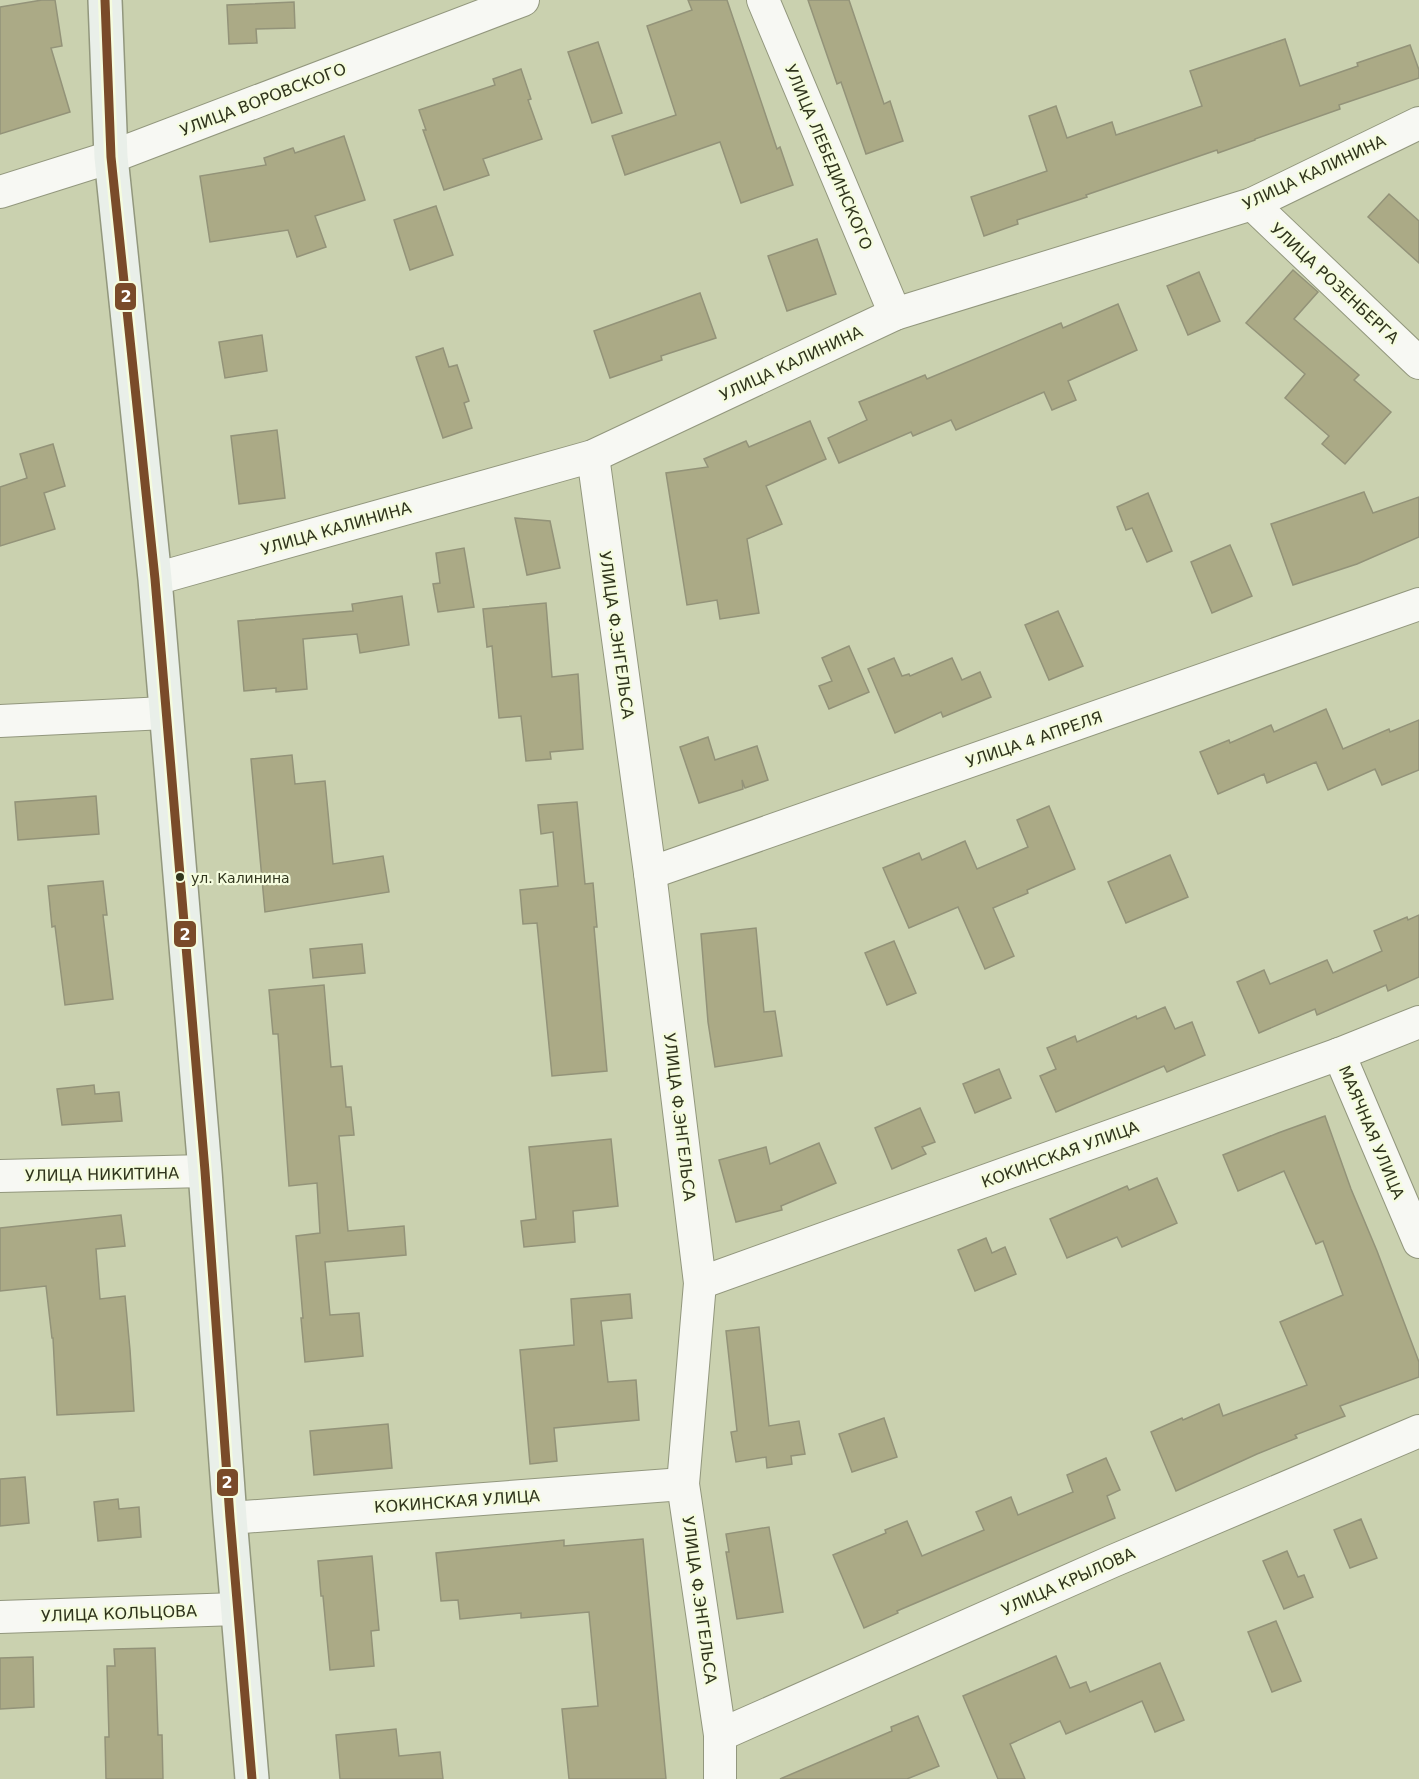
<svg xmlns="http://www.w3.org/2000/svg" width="1419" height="1779" font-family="'DejaVu Sans',sans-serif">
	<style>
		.building { fill: #abaa86; stroke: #939379; stroke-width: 1.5 }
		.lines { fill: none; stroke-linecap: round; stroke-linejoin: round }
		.street-casing { stroke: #92977d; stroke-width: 34 }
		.secondary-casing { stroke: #92977d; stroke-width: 36 }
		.street { stroke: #f7f8f3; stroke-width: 32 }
		.secondary { stroke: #e9efe9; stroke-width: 33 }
		.bus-1-casing { stroke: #f5fcde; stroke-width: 14 }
		.bus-1 { stroke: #7a4b2a; stroke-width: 9 }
		.bus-dot { fill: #30351d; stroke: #f5fcde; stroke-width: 2 }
		.labels { text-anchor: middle; stroke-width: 4.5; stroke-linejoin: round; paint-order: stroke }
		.bus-label { font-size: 14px; fill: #30351d; stroke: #f5fcde; text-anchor: start }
		.street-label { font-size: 16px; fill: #30351d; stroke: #f5fcde }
		.line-badge { stroke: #f5fcde; stroke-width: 2 }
		.badge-label { font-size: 16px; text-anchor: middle; font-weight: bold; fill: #fff }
	</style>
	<rect width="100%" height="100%" fill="#cad1af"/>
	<g class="building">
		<path d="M42 0H55L62 46 51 48 70 112 0 134V7Z"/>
		<path d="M688 0H727L777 149 780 147 793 185 741 203 720 142 625 175 612 136 676 115 647 26 692 10Z"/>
		<path d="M808 0H849L884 104 890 101 903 141 866 154 841 82 837 84Z"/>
		<path d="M294 2 295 28 256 29 257 43 229 44 227 5Z"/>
		<path d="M1285 39 1300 86 1358 66 1357 63 1410 45 1419 70V78L1339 105 1340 109 1255 139V140L1218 153 1217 150 1086 195 1087 197 1017 220 1018 224 984 236 971 197 1047 171 1029 116 1056 106 1067 138 1112 122 1116 135 1202 106 1190 71Z"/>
		<path d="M598 42 622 113 592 123 568 52Z"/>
		<path d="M521 69 531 99 528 100 542 139 483 159 489 175 444 190 423 130H426L419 110 495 85 493 79Z"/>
		<path d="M344 136 365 200 315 216 326 247 297 257 288 230 210 242 200 176 266 165 264 158 293 148 295 153Z"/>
		<path d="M1389 194 1419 221V263L1368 217Z"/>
		<path d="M436 206 453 255 410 270 394 220Z"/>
		<path d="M817 239 836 294 787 311 768 256Z"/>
		<path d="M1293 270 1318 292 1294 319 1359 375 1354 380 1391 412 1345 464 1322 444 1329 436 1285 398 1305 374 1246 323Z"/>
		<path d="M1199 272 1220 321 1188 335 1167 286Z"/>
		<path d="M700 293 716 338 661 356 662 360 610 378 594 331Z"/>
		<path d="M1118 304 1137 350 1068 381 1076 400 1052 410 1044 392 956 430 951 420 913 436 911 432 839 463 828 438 867 420 859 402 925 375 927 379 1061 323 1063 328Z"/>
		<path d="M262 335 267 371 225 378 219 342Z"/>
		<path d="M443 348 449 367 457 365 469 401 464 403 472 428 443 438 416 357Z"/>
		<path d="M810 421 826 459 766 486 782 524 747 539 759 613 720 619 717 600 687 605 666 473 708 467 704 459 746 441 749 447Z"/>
		<path d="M277 430 285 498 239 504 231 436Z"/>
		<path d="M53 444 65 486 44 493 55 529 0 546V487L27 478 20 454Z"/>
		<path d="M1364 492 1373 513 1419 497V537L1357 564 1293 585 1271 524Z"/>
		<path d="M1148 493 1172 551 1147 562 1132 528 1126 530 1117 507Z"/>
		<path d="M515 518 550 521 560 568 527 575Z"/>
		<path d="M1230 545 1252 596 1212 613 1191 562Z"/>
		<path d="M464 548 474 607 438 612 433 584 440 583 436 553Z"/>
		<path d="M402 596 409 645 360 653 357 634 303 639 307 689 276 692V688L244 691 238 621 353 611 352 604Z"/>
		<path d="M546 603 552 677 578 674 583 749 550 752 551 759 526 761 521 716 499 718 492 646 487 647 483 609Z"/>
		<path d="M1058 611 1083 666 1049 680 1025 625Z"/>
		<path d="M849 646 869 692 829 709 819 686 832 681 822 658Z"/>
		<path d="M894 658 902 676 909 674 910 676 952 658 962 680 980 672 991 697 943 717 941 712 895 733 868 669Z"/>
		<path d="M1326 709 1343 749 1389 729 1390 732 1419 720V770L1382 785 1375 769 1328 790 1316 762 1267 783 1264 774 1218 794 1200 752 1229 740 1230 743 1271 725 1274 732Z"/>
		<path d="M708 737 715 760 757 746 768 780 745 788 742 780 743 789 699 803 680 747Z"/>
		<path d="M292 755 295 784 325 781 333 864 383 856 389 892 265 912 251 759Z"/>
		<path d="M96 796 99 834 18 840 15 802Z"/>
		<path d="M577 802 585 884 593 883 597 927H594L607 1071 552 1076 537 923 523 924 520 890 558 886 553 832 541 834 538 805Z"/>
		<path d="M1049 806 1075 869 1027 890 1028 893 993 908 1014 956 985 969 958 907 909 928 883 868 919 853 922 860 965 841 977 869 1028 847 1017 820Z"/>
		<path d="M1170 855 1188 897 1126 923 1108 882Z"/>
		<path d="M103 881 107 915H103L113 999 65 1005 55 926 52 927 48 886Z"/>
		<path d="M1419 915V977L1388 991 1386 985 1317 1015 1315 1009 1259 1033 1237 982 1264 970 1270 984 1327 960 1333 973 1382 951 1374 931 1407 917 1408 920Z"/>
		<path d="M756 928 764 1012 775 1011 782 1056 715 1067 708 1022 701 934Z"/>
		<path d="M894 941 916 993 887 1005 865 953Z"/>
		<path d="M362 944 365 973 313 978 310 949Z"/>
		<path d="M324 985 331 1067 342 1066 346 1107H351L354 1135 339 1136 348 1231 404 1226 406 1255 325 1262 330 1315 359 1313 363 1356 305 1362 301 1318H303L296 1236 320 1233 317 1183 289 1186 278 1034H273L269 990Z"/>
		<path d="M1165 1007 1175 1029 1192 1022 1205 1055 1167 1072 1164 1066 1056 1112 1040 1076 1056 1069 1047 1048 1075 1036 1077 1042 1136 1016 1137 1019Z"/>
		<path d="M999 1069 1011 1098 975 1113 963 1084Z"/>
		<path d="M94 1085 95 1094 119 1092 122 1121 62 1125 57 1089Z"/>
		<path d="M920 1108 935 1142 922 1147 926 1154 892 1169 875 1128Z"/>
		<path d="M1325 1116 1351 1189 1377 1251 1419 1362V1377L1340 1406 1345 1416 1295 1435 1297 1438 1257 1454 1176 1491 1151 1432 1182 1418 1183 1420 1219 1404 1223 1416 1307 1385 1280 1322 1343 1295 1323 1241 1316 1244 1284 1171 1238 1191 1223 1155 1278 1133Z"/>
		<path d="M611 1139 618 1206 573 1211 575 1242 524 1247 521 1221 536 1219 529 1147Z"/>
		<path d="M819 1143 836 1183 781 1206 782 1210 736 1222 719 1160 766 1147 770 1164Z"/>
		<path d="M1157 1178 1177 1223 1122 1247 1117 1237 1067 1258 1050 1219 1127 1186 1129 1190Z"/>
		<path d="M121 1215 125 1246 96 1249 100 1299 125 1296 130 1350 134 1411 57 1415 53 1338H52L46 1286 0 1291V1228Z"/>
		<path d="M986 1238 992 1253 1005 1247 1016 1274 975 1291 958 1250Z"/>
		<path d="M630 1294 632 1318 601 1321 608 1382 636 1380 639 1420 554 1428 557 1461 530 1464 520 1350 574 1345 571 1299Z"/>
		<path d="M759 1327 769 1426 799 1421 805 1454 791 1456 792 1464 767 1468 766 1457 736 1462 731 1432 737 1431 726 1331Z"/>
		<path d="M884 1418 897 1457 852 1472 839 1434Z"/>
		<path d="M388 1424 392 1468 314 1475 310 1431Z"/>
		<path d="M1106 1458 1120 1490 1107 1496 1115 1518 897 1611 898 1613 864 1628 833 1555 886 1533 885 1530 907 1521 922 1556 984 1530 976 1512 1011 1497 1018 1515 1073 1492 1067 1475Z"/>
		<path d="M25 1477 29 1523 0 1526V1479Z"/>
		<path d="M118 1499 119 1509 139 1507 141 1537 98 1541 94 1502Z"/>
		<path d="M1361 1519 1377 1558 1350 1568 1334 1530Z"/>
		<path d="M769 1527 783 1612 737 1619 726 1552H729L726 1534Z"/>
		<path d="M643 1539 666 1779H569L562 1709 598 1706 589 1612 521 1618V1613L460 1619 458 1600 441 1601 436 1553 564 1540V1546Z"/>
		<path d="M1287 1551 1298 1577 1304 1575 1313 1597 1284 1609 1263 1561Z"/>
		<path d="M372 1556 379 1630 371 1631 374 1666 330 1670 323 1596H321L318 1561Z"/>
		<path d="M1276 1621 1301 1681 1272 1692 1248 1632Z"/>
		<path d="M155 1648 158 1735H162L163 1779H106L105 1737H109L107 1666H115L114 1649Z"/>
		<path d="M1056 1656 1070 1688 1086 1682 1090 1692 1160 1663 1184 1720 1155 1732 1142 1701 1066 1734 1060 1721 1010 1744 1025 1779H998L963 1696Z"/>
		<path d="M33 1657 34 1707 0 1709V1658Z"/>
		<path d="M918 1716 939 1766 907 1779H780L892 1731 891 1727Z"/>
		<path d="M396 1729 399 1756 440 1752 443 1779H340L336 1735Z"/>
	</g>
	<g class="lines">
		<defs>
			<g id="street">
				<path d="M763 0 895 314"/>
				<path d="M0 192 111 157 523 0"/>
				<path d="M1252 204 1419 363"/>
				<path d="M593 456 650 873 700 1283 683 1484 720 1735V1779"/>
				<path d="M155 579 593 456 895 314 1252 204 1419 123"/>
				<path d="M0 721 165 713"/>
				<path d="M650 873 1419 604"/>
				<path d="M1339 1054 1419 1242"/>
				<path d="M0 1176 205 1171"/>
				<path d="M700 1283 1339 1054 1419 1022"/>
				<path d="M230 1518 683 1484"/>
				<path d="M0 1617 237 1609"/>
				<path d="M720 1735 1113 1561 1419 1431"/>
			</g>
			<path id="secondary" d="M105 0 111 157 155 579 205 1171 230 1518 252 1779"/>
		</defs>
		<use href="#street" class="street-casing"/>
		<use href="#secondary" class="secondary-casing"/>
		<use href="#street" class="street"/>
		<use href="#secondary" class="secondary"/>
		<defs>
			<path id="bus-1" d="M105 0 111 157 155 579 205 1171 230 1518 252 1779"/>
		</defs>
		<use href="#bus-1" class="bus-1-casing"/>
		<use href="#bus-1" class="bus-1"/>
	</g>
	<circle class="bus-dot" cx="180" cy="877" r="5"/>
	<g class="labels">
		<g class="bus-label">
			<text x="191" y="883">ул. Калинина</text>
		</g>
		<g class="street-label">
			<text transform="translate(263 99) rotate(-21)" y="6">УЛИЦА ВОРОВСКОГО</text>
			<text transform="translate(829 157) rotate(67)" y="6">УЛИЦА ЛЕБЕДИНСКОГО</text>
			<text transform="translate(1314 172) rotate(-25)" y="6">УЛИЦА КАЛИНИНА</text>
			<text transform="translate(1335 283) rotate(43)" y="6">УЛИЦА РОЗЕНБЕРГА</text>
			<text transform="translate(791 363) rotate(-25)" y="6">УЛИЦА КАЛИНИНА</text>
			<text transform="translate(336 528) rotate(-16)" y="6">УЛИЦА КАЛИНИНА</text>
			<text transform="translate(617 635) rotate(82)" y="6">УЛИЦА Ф.ЭНГЕЛЬСА</text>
			<text transform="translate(1034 739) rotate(-19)" y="6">УЛИЦА 4 АПРЕЛЯ</text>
			<text transform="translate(680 1117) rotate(83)" y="6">УЛИЦА Ф.ЭНГЕЛЬСА</text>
			<text transform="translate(1372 1132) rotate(67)" y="6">МАЯЧНАЯ УЛИЦА</text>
			<text transform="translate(1060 1154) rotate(-20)" y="6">КОКИНСКАЯ УЛИЦА</text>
			<text transform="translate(102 1174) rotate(-1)" y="6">УЛИЦА НИКИТИНА</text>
			<text transform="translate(457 1501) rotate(-4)" y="6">КОКИНСКАЯ УЛИЦА</text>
			<text transform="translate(1068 1581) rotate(-24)" y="6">УЛИЦА КРЫЛОВА</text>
			<text transform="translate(700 1600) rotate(82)" y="6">УЛИЦА Ф.ЭНГЕЛЬСА</text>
			<text transform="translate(119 1613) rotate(-2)" y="6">УЛИЦА КОЛЬЦОВА</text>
		</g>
	</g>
	<g class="line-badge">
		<rect x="114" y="282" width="23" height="29" rx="6" fill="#7a4b2a"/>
		<rect x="173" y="920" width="24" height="28" rx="6" fill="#7a4b2a"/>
		<rect x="216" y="1468" width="23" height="29" rx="6" fill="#7a4b2a"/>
	</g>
	<g class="badge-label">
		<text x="126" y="302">2</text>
		<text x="185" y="940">2</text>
		<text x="227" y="1488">2</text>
	</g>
</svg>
